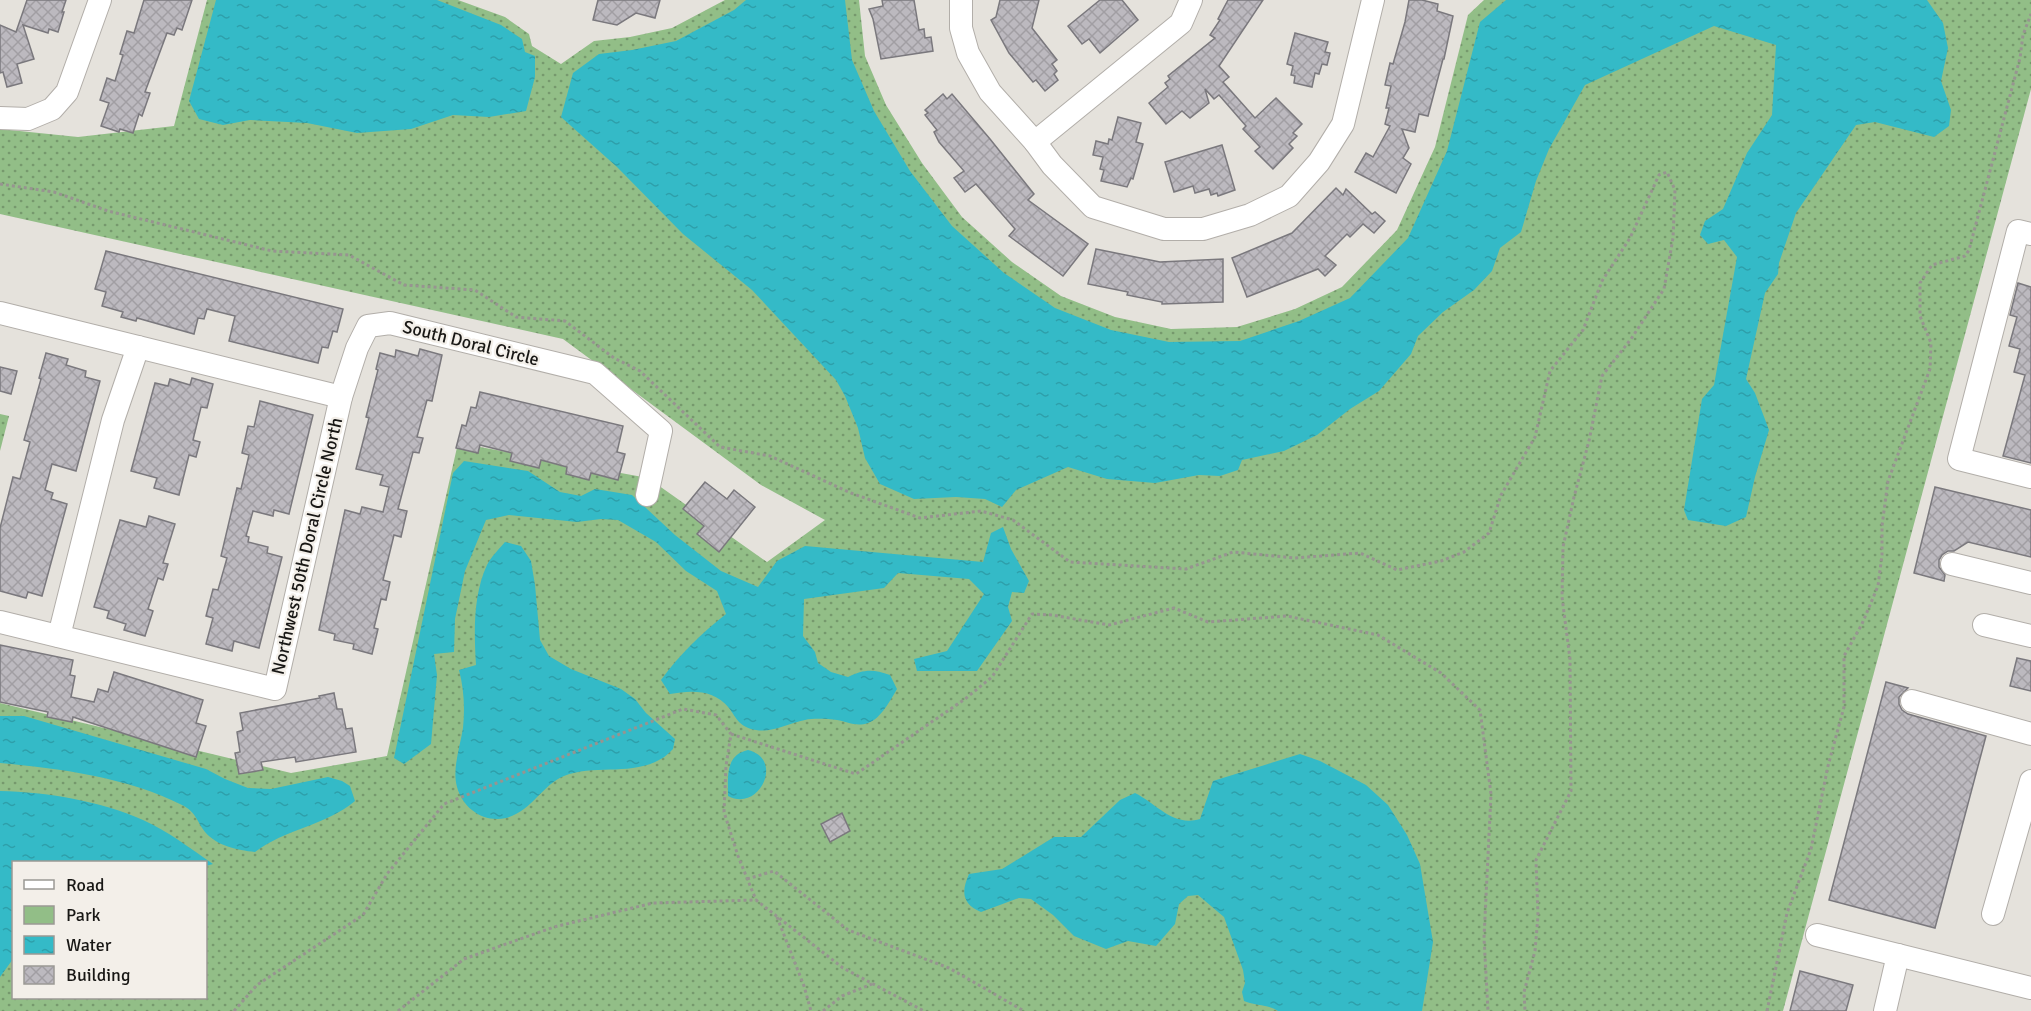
<svg xmlns="http://www.w3.org/2000/svg" width="2031" height="1011" font-family="Signika,sans-serif">
	<style>
		.green { fill: url(#green-dots); fill-rule: evenodd }
		.water { fill: url(#water-ripples) }
		.building { fill: url(#building-cross-hatch); stroke: #7a787d; stroke-width: 1.5 }
		.lines { fill: none; stroke-linecap: round; stroke-linejoin: round }
		.minor-casing { stroke: #b2aea9; stroke-width: 24 }
		.path { stroke: #979490; stroke-width: 3; stroke-dasharray: 3 3; stroke-linecap: butt }
		.minor { stroke: #fff; stroke-width: 22 }
		.labels { text-anchor: middle; stroke-width: 4.5; stroke-linejoin: round; paint-order: stroke }
		.street-label { font-size: 18px; fill: #181715; stroke: #f3efe9 }
	</style>
	<defs>
		<pattern id="green-dots" width="8" height="8" patternUnits="userSpaceOnUse" patternTransform="scale(1.5)"><rect width="8" height="8" fill="#92be87"/><path d="M2 2h.1M6 6h.1" fill="none" stroke="#76996d" stroke-width="1.8" stroke-linecap="round"/></pattern>
		<pattern id="water-ripples" width="26" height="14" patternUnits="userSpaceOnUse" patternTransform="scale(1.5)"><rect width="26" height="14" fill="#34bac7"/><path d="M2 4q2-2 4 0t4 0M15 11q2-2 4 0t4 0" fill="none" stroke="#2d9faa"/></pattern>
		<pattern id="building-cross-hatch" width="8" height="8" patternUnits="userSpaceOnUse" patternTransform="scale(1.5)"><rect width="8" height="8" fill="#bcb9bf"/><path d="M0 0l8 8M0 8l8-8" fill="none" stroke="#a19ea3"/></pattern>
	</defs>
	<rect width="100%" height="100%" fill="#e5e2dc"/>
	<g class="green">
		<path d="M207 0H458L505 17 529 34 532 46 561 64 594 41 630 37 672 28 725 0H859L865 56 886 105 922 163 962 217 1012 262 1061 296 1115 317 1171 329 1237 327 1295 309 1342 287 1397 230 1435 147 1468 15 1484 0H2031V89L1783 1011H0V703L291 773 387 756 458 443 648 478 767 562 825 520 761 485 563 339 0 214V129L78 137 174 126ZM14 862H206V998H14Z"/>
		<path d="M0 414 9 416 0 451Z"/>
	</g>
	<g class="water">
		<path d="M216 0H437L501 25 522 39 525 52 535 56V77L526 111 489 117 453 115 411 129 357 133 307 123 250 120 223 125 199 119 189 101Z"/>
		<path d="M746 0H845L852 60 874 111 910 171 952 226 1004 273 1055 308 1111 330 1169 342 1240 341 1299 321 1350 298 1408 238 1447 151 1480 22 1506 0H1927L1943 23 1948 48 1941 81 1951 110 1949 126 1934 137 1875 122 1856 125 1796 213 1779 263 1778 274 1765 293 1746 379 1755 393 1769 430 1755 477 1746 517 1726 526 1688 520 1684 510 1702 399 1714 385 1737 257 1724 240 1708 244 1700 235 1705 221 1723 209 1747 153 1772 115 1776 45 1714 26 1585 85 1549 149 1536 181 1521 232 1500 248 1492 271 1474 290 1443 312 1418 336 1411 354 1379 391 1350 409 1317 435 1284 451 1242 460 1238 470 1220 476 1199 475 1155 483 1107 479 1068 467 1016 490 1002 507 985 499 956 497 914 499 880 484 865 458 858 428 845 396 836 380 752 290 683 234 617 167 561 117 573 73 599 54 632 50 676 41 734 10Z"/>
		<path d="M464 461 528 471 560 492 581 496 595 489 632 495 675 535 721 571 758 587 777 561 805 546 983 562 991 533 1003 527 1011 549 1029 581 1024 593 1012 592 1008 607 1012 621 977 671H917L914 659 947 651 984 594 969 579 898 573 884 588 804 599 803 636 815 652 818 663 831 672 848 677C864 669 873 669 890 675L897 689C891 699 881 719 868 723 856 727 848 722 837 720 828 719 814 718 805 720 789 723 772 733 756 730 739 727 737 719 729 708 714 689 691 690 670 694L661 680C680 654 701 634 726 614L717 591 686 571 656 542 618 520 601 519 577 522 509 515 486 520 465 571 455 619 454 652 434 654 437 675 431 744 404 764 394 758 453 473Z"/>
		<path d="M505 542 521 546 531 561 535 585 540 640 549 656 571 669 621 689 635 699 646 713 675 739 673 749C669 753 664 758 659 760 630 776 594 764 564 776 542 785 532 811 506 818 484 823 463 809 457 787 452 769 460 747 463 728 465 708 464 689 459 670L476 665C474 632 473 595 487 565 491 557 499 549 505 542Z"/>
		<path d="M0 716H24L206 769 225 779 248 788 271 789 328 777 342 781 350 786 355 801C325 826 285 829 255 852 237 850 217 846 205 832 196 820 196 812 182 805 130 778 58 768 0 763Z"/>
		<path d="M748 750C785 759 759 813 728 796 728 777 725 755 748 750Z"/>
		<path d="M1300 754 1320 761 1366 785 1388 805 1407 835 1420 864 1433 942 1422 1011H1278C1267 1004 1255 1006 1244 1001L1242 992 1245 983 1243 970 1224 917 1198 895 1188 896 1179 904 1175 924 1156 946 1128 941 1106 949 1074 936 1053 915 1031 899 1019 898 981 912C962 904 961 892 969 874L1002 869 1054 837H1081L1120 800 1135 793C1157 804 1173 827 1200 819L1213 781Z"/>
		<path d="M0 791C47 792 100 801 143 820 168 831 191 849 213 864L206 866V862H14L13 959 0 977Z"/>
	</g>
	<g class="building">
		<path d="M27 0H66L62 12H64L58 32 49 29 48 33 23 25 34 59 17 64 22 83 7 87 3 72 0 73V25L16 32Z"/>
		<path d="M144 0H192L182 30 177 28 174 35 167 33 145 92 150 93 142 116 139 114 133 133 120 129 119 132 101 126 109 103 100 100 107 78 115 81 123 55 120 54 127 31 134 33Z"/>
		<path d="M598 0H660L655 18 636 13 617 25 593 20Z"/>
		<path d="M882 0H914L919 30 924 29 925 38 931 37 933 51 881 59 873 19 869 9 883 6Z"/>
		<path d="M1000 0H1039L1032 28 1057 60 1052 64 1057 71 1054 74 1058 80 1045 91 1036 80 1033 82 1009 53 991 20 996 17Z"/>
		<path d="M1100 0H1122L1138 20 1100 53 1089 39 1082 44 1068 26Z"/>
		<path d="M1228 0H1263L1219 66 1229 77 1223 82 1255 118 1276 98 1302 124 1293 133 1297 136 1289 144 1293 148 1273 169 1255 151 1260 147 1243 129 1246 126 1219 95 1214 99 1205 89 1209 103 1190 118 1182 111 1166 124 1149 103 1168 87 1165 83 1170 79 1168 76 1215 38 1210 35 1220 20 1218 19Z"/>
		<path d="M1409 0H1422L1438 4 1437 11 1453 16 1444 59H1443L1428 116 1419 114 1415 132 1402 129 1409 148 1403 158 1411 164 1396 193 1355 172 1366 153 1373 157 1390 126 1385 124 1389 108H1386L1391 86 1385 85 1390 63 1393 64 1405 22Z"/>
		<path d="M1295 33 1328 42 1325 52 1330 53 1327 65 1322 64 1319 74 1315 73 1312 87 1294 83 1295 76 1291 75 1293 66 1287 64Z"/>
		<path d="M943 94 947 99 952 94 990 139 1034 194 1028 200 1088 244 1063 276 1009 236 1015 229 976 184 965 192 954 178 964 171 939 142 934 132 937 130 925 115 928 113 925 110Z"/>
		<path d="M1118 117 1141 123 1136 142 1143 144 1133 179 1131 178 1127 187 1101 181 1104 170 1100 169 1103 157 1093 155 1096 141 1108 144 1109 139 1112 140Z"/>
		<path d="M1222 145 1235 190 1218 196 1217 193 1211 195 1209 189 1195 193 1193 186 1174 192 1165 162Z"/>
		<path d="M1336 188 1343 195 1346 189 1372 214 1375 212 1385 221 1374 233 1363 224 1350 237 1347 234 1325 256 1336 265 1325 276 1318 269 1247 297 1232 258 1292 233Z"/>
		<path d="M1096 249 1160 262 1223 259V302L1162 304V302L1127 295 1128 292 1088 284Z"/>
		<path d="M106 251 343 309 337 332 333 331 328 348 322 347 318 363 229 341 235 316 207 309 204 319 198 318 194 334 137 318 136 321 121 317 123 312 102 306 106 292 95 289Z"/>
		<path d="M2018 283 2031 287V463L2003 456 2025 375 2014 372 2020 349 2009 346 2017 317 2010 315Z"/>
		<path d="M420 349 442 355 432 401 427 400 417 437 423 438 419 453 413 452 398 509 407 511 401 537 394 535 383 580 390 582 386 600 381 599 374 628 378 629 372 654 353 649 354 644 334 640 335 634 319 630 345 510 360 514 362 507 383 512 389 487 380 485 383 475 356 469 369 418 366 417 378 370 376 369 380 353 395 357 396 350 418 356Z"/>
		<path d="M46 353 68 359 66 365 86 371 85 377 100 381 76 471 52 464 45 490 53 493 51 499 67 504 42 596 28 592 26 598 0 591V528L13 477 20 479 30 442 24 440 41 379 39 378Z"/>
		<path d="M0 367 17 371 11 394 0 391Z"/>
		<path d="M192 378 213 384 207 408 201 407 193 440 200 442 196 457 189 455 179 495 154 488 157 478 131 471 155 383 168 386 170 379 190 385Z"/>
		<path d="M480 392 623 426 617 452 625 454 618 480 591 473 589 480 566 474 567 467 541 460 539 468 510 461 512 453 480 445 478 453 456 448 462 425 466 426 471 407 476 408Z"/>
		<path d="M260 401 313 415 289 514 274 510 273 516 253 511 246 536 249 537 248 542 268 547 267 553 282 557 259 648 234 641 232 651 206 644 213 618 206 616 213 589 218 590 227 558 221 556 237 488 241 489 249 455 242 453 248 426 254 427Z"/>
		<path d="M705 482 727 499 734 490 755 507 719 552 697 534 704 526 683 509Z"/>
		<path d="M1935 487 2031 510V557L1968 542 1954 551H1948L1942 555 1939 560V567L1945 575 1944 581 1914 573Z"/>
		<path d="M149 516 175 524 163 563 168 564 163 580 158 578 148 609 153 611 145 636 124 630 126 624 107 618 109 611 94 607 120 520 146 527Z"/>
		<path d="M0 645 73 660 70 675 75 676 71 697 94 702 98 689 108 692 114 672 203 700 196 723 206 726 196 757 73 717 72 722 47 717 48 712 0 702Z"/>
		<path d="M2017 658 2031 661V691L2010 686Z"/>
		<path d="M1886 682 1908 688 1899 697V704L1902 710 1908 714 1986 736 1935 928 1829 900Z"/>
		<path d="M334 693 337 709H342L346 729 352 728 356 752 296 762 295 757 261 762 263 770 239 774 235 753 240 752 237 732 243 730 240 713 320 698 319 696Z"/>
		<path d="M842 813 850 831 830 842 821 824Z"/>
		<path d="M1800 971 1853 985 1846 1011H1790Z"/>
	</g>
	<g class="lines">
		<defs>
			<g id="minor">
				<path d="M961 0V28L968 53 990 92 1035 142 1052 165 1093 207 1164 229H1203L1250 215 1289 196 1319 162 1343 124 1373 0"/>
				<path d="M0 118 28 119 52 109 67 92 100 0"/>
				<path d="M1035 142 1181 23 1191 0"/>
				<path d="M2031 234 2018 231 1959 459 2031 477"/>
				<path d="M0 313 341 397"/>
				<path d="M1952 564 2031 583"/>
				<path d="M0 622 275 689 341 397 357 348 368 326 390 323 595 373 661 431 647 495"/>
				<path d="M1984 625 2031 636"/>
				<path d="M59 636 113 420 138 347"/>
				<path d="M1912 701 2031 734"/>
				<path d="M1993 914 2031 781"/>
				<path d="M1817 935 2031 988"/>
				<path d="M1885 1011 1898 955"/>
			</g>
		</defs>
		<use href="#minor" class="minor-casing"/>
		<g class="path">
			<path d="M0 184 54 192 108 211 272 251 349 255 404 285 475 290 516 317 565 321 614 358 640 371 720 447 770 456 851 493 920 518 981 511 1013 520 1070 562 1186 569 1233 552 1295 558 1360 553 1397 570 1441 561 1464 552 1489 533 1501 495 1535 437 1550 371 1583 330 1602 281 1630 238 1659 175 1667 172 1675 190 1673 238 1664 289 1631 339 1602 376 1589 441 1574 497 1563 547 1562 597 1570 659 1571 791 1536 860 1538 916 1535 951 1524 992 1525 1011"/>
			<path d="M731 734 856 774 965 699 992 677 1032 614 1052 615 1109 625 1174 608 1208 622 1287 616 1378 635 1441 673 1480 710 1491 794 1484 938 1488 1011"/>
			<path d="M747 879 774 871 848 930 949 968 1024 1011"/>
			<path d="M777 917 804 986 811 1011"/>
			<path d="M234 1011 257 985 363 915 387 874 444 804 683 709 716 715 731 734 726 766 724 812 738 856 756 900"/>
			<path d="M398 1011 464 959 554 927 653 903 756 900 843 968 924 1011"/>
			<path d="M823 1011 842 996 872 984"/>
			<path d="M1767 1011 1787 913 1811 849 1828 766 1844 707V656L1862 624 1878 586 1882 555V526L1888 481 1930 369 1931 343 1920 316V283L1932 265 1965 256 1969 250 2020 58 2023 35 2031 14"/>
		</g>
		<use href="#minor" class="minor"/>
	</g>
	<g class="labels">
		<g class="street-label">
			<text transform="translate(471 343) rotate(14)" y="6">South Doral Circle</text>
			<text transform="translate(307 546) rotate(-77)" y="6">Northwest 50th Doral Circle North</text>
		</g>
	</g>
	<rect x="12" y="861" width="195" height="138" fill="#f3efe9" stroke="#9b9994" stroke-width="1.5"/>
	<rect x="24" y="880" width="30" height="9" fill="#ffffff" stroke="#9b9994" stroke-width="1.5"/>
	<text x="66" y="891" font-size="18" fill="#181715">Road</text>
	<rect x="24" y="906" width="30" height="18" fill="#92be87" stroke="#9b9994" stroke-width="1.5"/>
	<text x="66" y="921" font-size="18" fill="#181715">Park</text>
	<rect x="24" y="936" width="30" height="18" fill="url(#water-ripples)" stroke="#9b9994" stroke-width="1.5"/>
	<text x="66" y="951" font-size="18" fill="#181715">Water</text>
	<rect x="24" y="966" width="30" height="18" fill="url(#building-cross-hatch)" stroke="#9b9994" stroke-width="1.5"/>
	<text x="66" y="981" font-size="18" fill="#181715">Building</text>
</svg>
